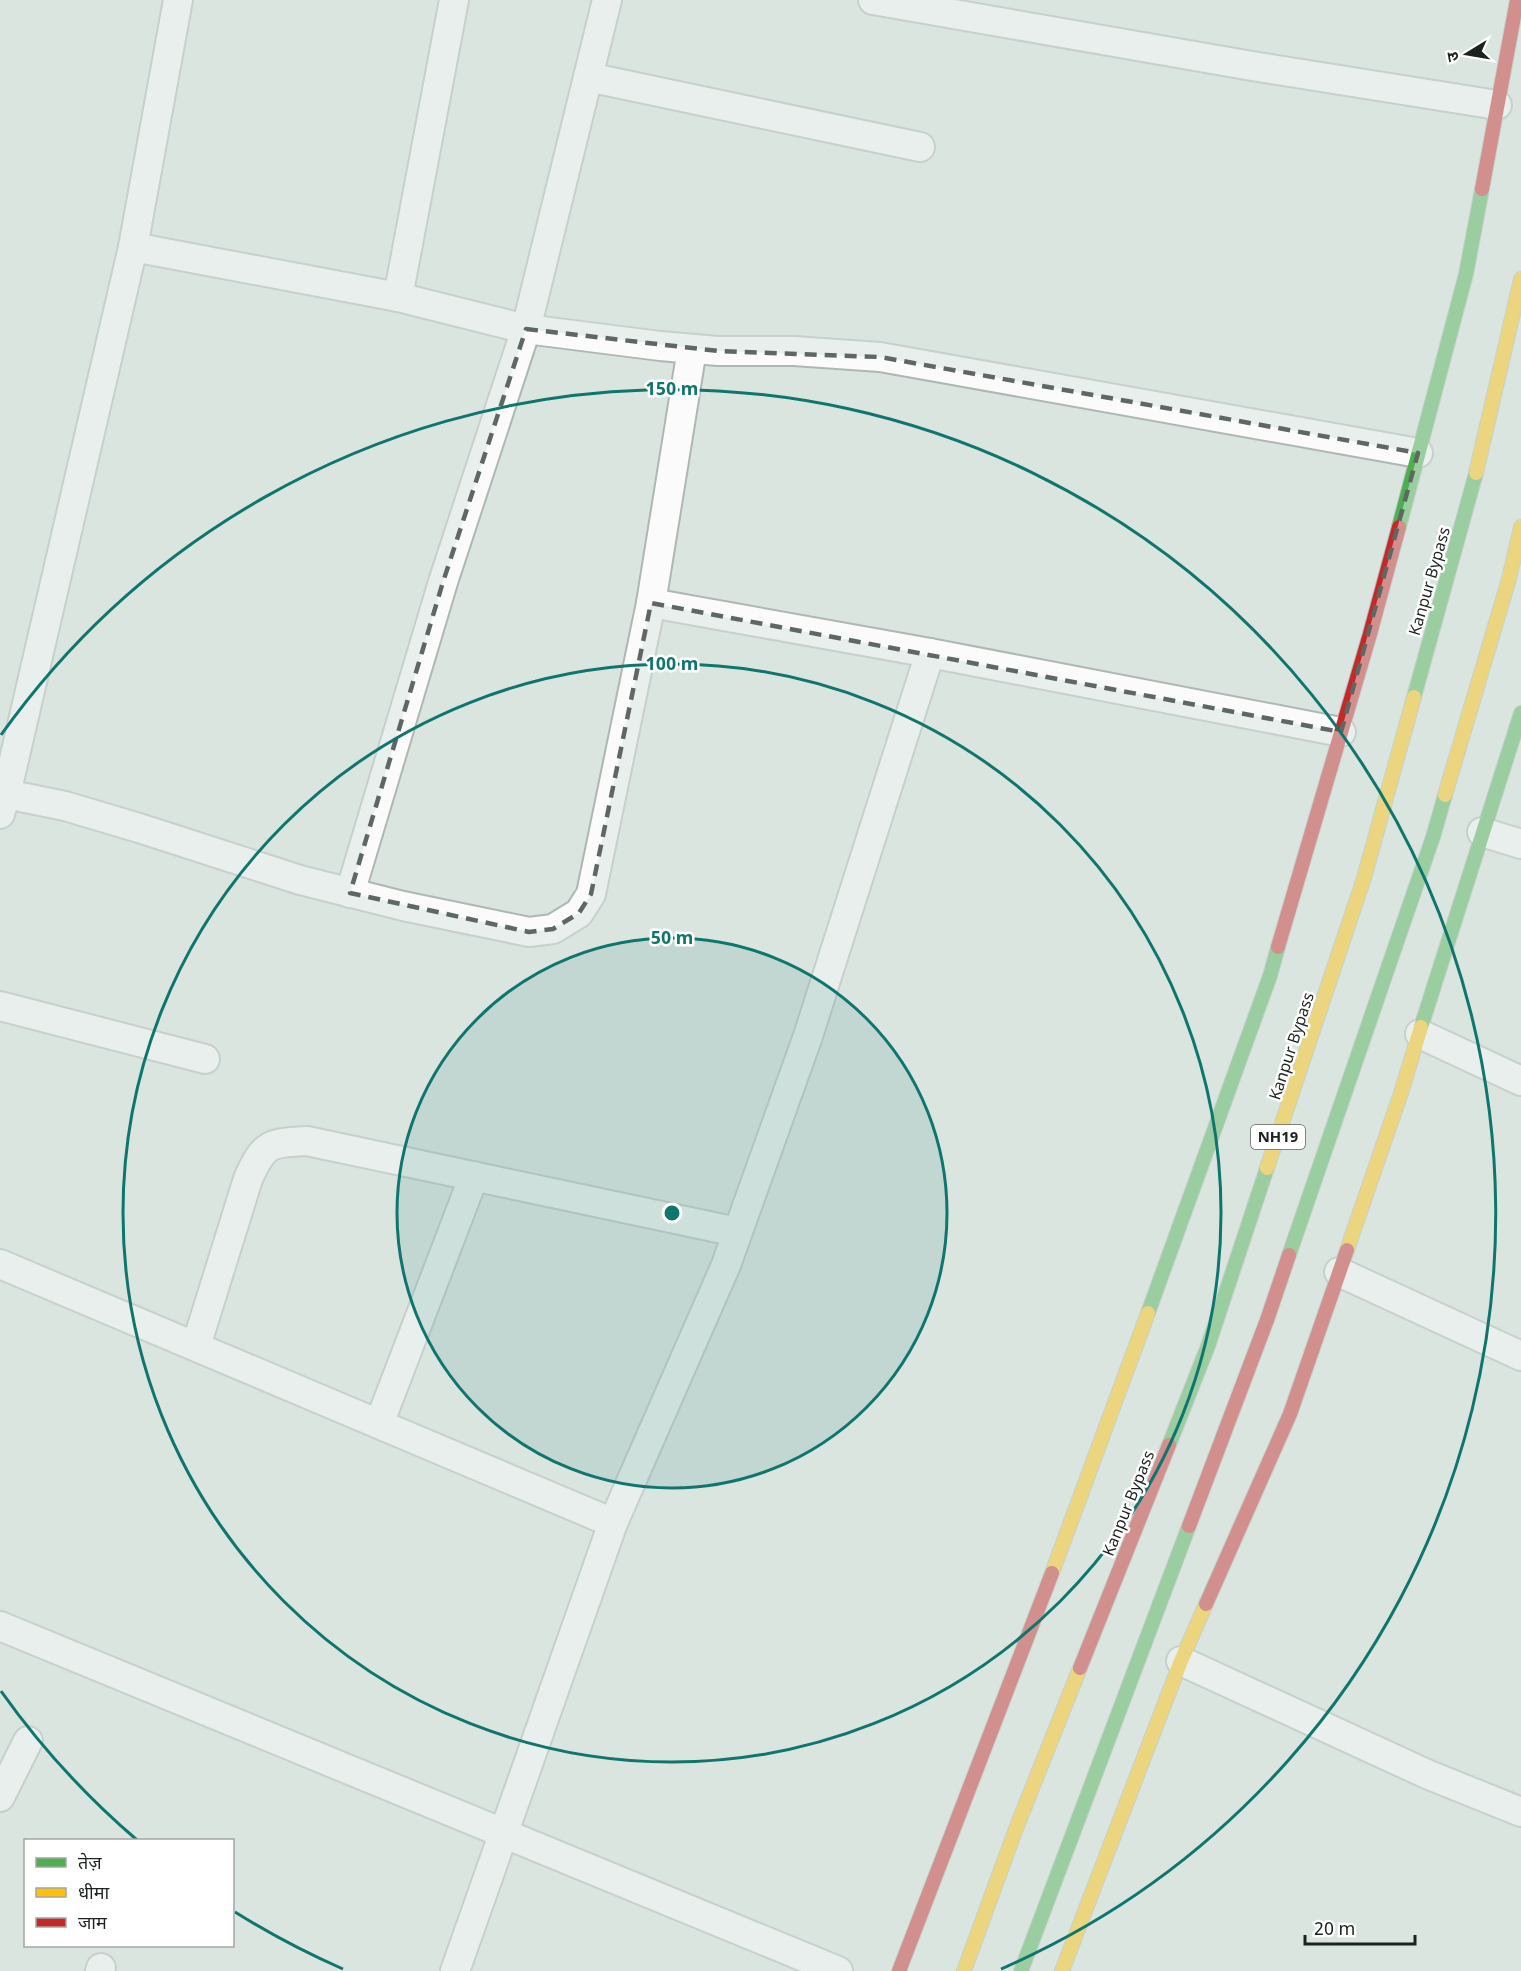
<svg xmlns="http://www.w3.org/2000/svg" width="1521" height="1971" font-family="Georgia,'Noto Sans Devanagari',serif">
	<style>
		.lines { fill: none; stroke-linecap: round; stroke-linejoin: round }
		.street-casing { stroke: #afb7b3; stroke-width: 32 }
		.fast-casing { stroke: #afb7b3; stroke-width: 16 }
		.slow-casing { stroke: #afb7b3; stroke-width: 16 }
		.jam-casing { stroke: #afb7b3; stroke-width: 16 }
		.street { stroke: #fafbfa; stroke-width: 28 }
		.fast { stroke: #4caf50; stroke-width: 14 }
		.slow { stroke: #ffc107; stroke-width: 14 }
		.jam { stroke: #c62828; stroke-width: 14 }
		.marked { fill: none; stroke: #5f6763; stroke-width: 4.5; stroke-dasharray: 12 8; stroke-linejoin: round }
		.ring { fill: none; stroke: #0f766e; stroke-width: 3 }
		.labels { text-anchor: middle; stroke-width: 5; stroke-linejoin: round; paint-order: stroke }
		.shield { fill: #fff; stroke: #606562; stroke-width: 1.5 }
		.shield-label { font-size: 15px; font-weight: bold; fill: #1c231f }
		.street-label { font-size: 16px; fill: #1c231f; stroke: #fff }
		.centre { fill: #0f766e; stroke: #fff; stroke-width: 3 }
		.ring-label { font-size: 18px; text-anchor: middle; font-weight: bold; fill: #0f766e; stroke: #fff; stroke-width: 5; stroke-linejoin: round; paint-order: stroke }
	</style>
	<rect width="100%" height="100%" fill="#dbe5e0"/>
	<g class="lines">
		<defs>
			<g id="street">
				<path d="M873 0 1252 66 1497 105"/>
				<path d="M588 77 920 147"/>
				<path d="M133 247 398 297 526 329 607 0"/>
				<path d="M398 297 454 0"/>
				<path d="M651 603 930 653 1341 732"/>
				<path d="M6 794 65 806 139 828 300 880 403 906 529 932 553 929 579 913 591 894 651 603 692 349"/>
				<path d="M0 814 6 794 133 247 178 0"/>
				<path d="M1482 832 1521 844"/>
				<path d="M350 893 443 582 526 329 660 346 718 351H794L880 357 1418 453"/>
				<path d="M0 1006 205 1059"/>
				<path d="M1420 1034 1521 1081"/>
				<path d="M0 1264 613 1523 455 1971"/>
				<path d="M1339 1272 1521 1356"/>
				<path d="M196 1346 248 1179C264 1143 269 1143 307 1141L737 1232"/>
				<path d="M379 1424 474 1176"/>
				<path d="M613 1523 726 1265 808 1036 930 653"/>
				<path d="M0 1626 838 1971"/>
				<path d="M1181 1661 1429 1775 1521 1812"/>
				<path d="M0 1797 28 1741"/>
				<path d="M100 1971 101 1968"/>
			</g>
			<g id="fast">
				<path d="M1399 527 1466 274 1482 189"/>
				<path d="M1414 697 1476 473"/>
				<path d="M1421 1027 1521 713"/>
				<path d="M1289 1255 1433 837 1445 795"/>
				<path d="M1148 1313 1270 976 1278 947"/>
				<path d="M1169 1445 1208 1346 1267 1168"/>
				<path d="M1021 1971 1189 1526"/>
			</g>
			<g id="slow">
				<path d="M1476 473 1521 279"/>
				<path d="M1445 795 1509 579 1521 527"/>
				<path d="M1267 1168 1364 878 1414 697"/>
				<path d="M1347 1250 1401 1093 1421 1027"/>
				<path d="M1052 1573 1148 1313"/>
				<path d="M964 1971 1017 1826 1080 1668"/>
				<path d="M1062 1971 1181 1661 1206 1604"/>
			</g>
			<g id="jam">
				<path d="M1482 189 1517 0"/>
				<path d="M1278 947 1370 634 1399 527"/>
				<path d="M1189 1526 1267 1320 1289 1255"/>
				<path d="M1206 1604 1290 1414 1347 1250"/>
				<path d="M1080 1668 1169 1445"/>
				<path d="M899 1971 1052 1573"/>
			</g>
		</defs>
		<use href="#street" class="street-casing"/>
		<use href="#fast" class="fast-casing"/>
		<use href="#slow" class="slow-casing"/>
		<use href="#jam" class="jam-casing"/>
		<use href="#street" class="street"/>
		<use href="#fast" class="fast"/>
		<use href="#slow" class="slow"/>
		<use href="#jam" class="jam"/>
	</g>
	<path d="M0 0H1521V1971H0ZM526 329 718 351 880 357 1418 453 1341 732 651 603 591 894 579 913 553 929 529 932 350 893 443 582Z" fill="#dbe5e0" fill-opacity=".55" fill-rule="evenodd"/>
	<path class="marked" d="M526 329 718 351 880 357 1418 453 1341 732 651 603 591 894 579 913 553 929 529 932 350 893 443 582Z"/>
	<circle cx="672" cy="1213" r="275" fill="#0f766e" fill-opacity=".12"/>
	<g class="ring">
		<circle cx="672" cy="1213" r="275"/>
		<circle cx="672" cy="1213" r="549"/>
		<path d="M343 1969A824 824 0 0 1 235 1912M137 1840A824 824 0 0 1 1 1691M1 735A824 824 0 1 1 1001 1969"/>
	</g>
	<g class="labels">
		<rect class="shield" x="1251" y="1125" width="54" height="24" rx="4.5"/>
		<g class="shield-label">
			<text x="1278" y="1142">NH19</text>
		</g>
		<g class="street-label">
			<text transform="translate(1429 581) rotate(-74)" y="6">Kanpur Bypass</text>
			<text transform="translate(1291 1046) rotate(-72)" y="6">Kanpur Bypass</text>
			<text transform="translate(1128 1503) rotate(-68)" y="6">Kanpur Bypass</text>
		</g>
	</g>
	<circle cx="672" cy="1213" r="9" class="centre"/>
	<g class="ring-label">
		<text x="672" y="395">150 m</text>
		<text x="672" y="670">100 m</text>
		<text x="672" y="944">50 m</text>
	</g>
	<rect x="24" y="1839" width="210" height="108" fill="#ffffff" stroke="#a4a7a5" stroke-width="1.5"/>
	<rect x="36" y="1858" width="30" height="9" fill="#4caf50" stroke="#a4a7a5" stroke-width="1.5"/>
	<text x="78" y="1869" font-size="18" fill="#1c231f">तेज़</text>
	<rect x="36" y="1888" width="30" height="9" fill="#ffc107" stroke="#a4a7a5" stroke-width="1.5"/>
	<text x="78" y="1899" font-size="18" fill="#1c231f">धीमा</text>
	<rect x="36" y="1918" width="30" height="9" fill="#c62828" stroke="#a4a7a5" stroke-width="1.5"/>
	<text x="78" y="1929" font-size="18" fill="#1c231f">जाम</text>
	<g transform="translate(1467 54) rotate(259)" stroke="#ffffff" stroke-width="4.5" paint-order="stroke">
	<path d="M0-4.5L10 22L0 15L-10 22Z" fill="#1c231f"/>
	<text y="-9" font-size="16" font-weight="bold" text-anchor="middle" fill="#1c231f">उ</text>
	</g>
	<path d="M1305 1935v9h110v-9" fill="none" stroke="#1c231f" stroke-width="3"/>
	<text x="1314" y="1935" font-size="18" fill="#1c231f" stroke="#ffffff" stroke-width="4.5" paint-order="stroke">20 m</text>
</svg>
